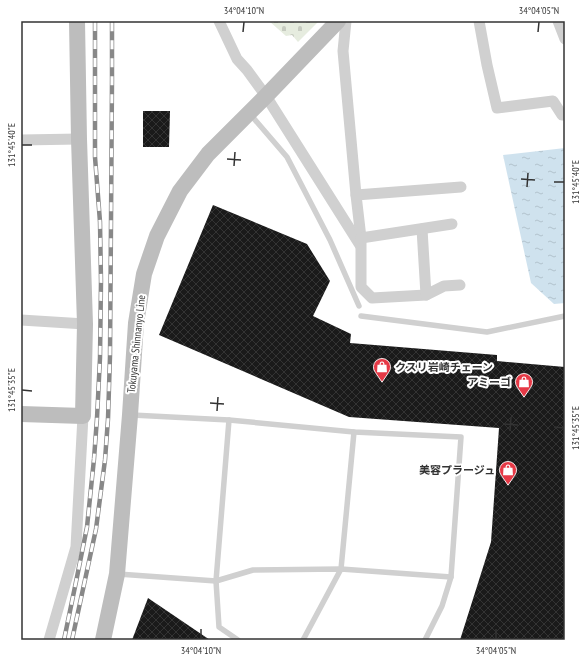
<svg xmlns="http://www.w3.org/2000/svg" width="586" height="661" font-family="'PT Sans Narrow','Noto Sans JP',sans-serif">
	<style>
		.cemetery { fill: url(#cemetery-stones) }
		.water { fill: url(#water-ripples) }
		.building { fill: url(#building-cross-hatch) }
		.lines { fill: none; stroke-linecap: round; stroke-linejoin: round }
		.lane { stroke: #d0d0d0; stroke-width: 5.5 }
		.street { stroke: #d0d0d0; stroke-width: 11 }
		.secondary { stroke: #bdbdbd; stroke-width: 16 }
		.rail-casing { stroke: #888; stroke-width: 4.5 }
		.rail { stroke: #fff; stroke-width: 3; stroke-dasharray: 9; stroke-linecap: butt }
		.ticks { fill: none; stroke: #333; stroke-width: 1.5 }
		.labels { text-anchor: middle; stroke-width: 4; stroke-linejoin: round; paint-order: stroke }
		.street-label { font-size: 11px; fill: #333; stroke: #fff }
		.poi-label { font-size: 11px; font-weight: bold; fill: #333; stroke: #fff; text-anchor: end }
		.neatline { fill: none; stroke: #333; stroke-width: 1.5 }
		.ticks-label { font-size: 10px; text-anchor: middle; fill: #333 }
	</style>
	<defs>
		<pattern id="cemetery-stones" width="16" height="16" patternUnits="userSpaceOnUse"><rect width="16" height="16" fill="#e6ecdf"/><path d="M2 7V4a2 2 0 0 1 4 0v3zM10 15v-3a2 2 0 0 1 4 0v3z" fill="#c6cbc0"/></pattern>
		<pattern id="water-ripples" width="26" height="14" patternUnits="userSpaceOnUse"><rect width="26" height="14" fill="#cfe2ee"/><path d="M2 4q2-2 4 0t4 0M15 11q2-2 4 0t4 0" fill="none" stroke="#b2c2cd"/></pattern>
		<pattern id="building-cross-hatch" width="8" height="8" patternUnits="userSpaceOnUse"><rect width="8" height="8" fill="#1a1a1a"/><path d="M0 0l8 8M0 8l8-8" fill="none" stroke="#333"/></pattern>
	</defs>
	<rect width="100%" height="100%" fill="#fff"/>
	<path class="cemetery" d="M269 21H319L298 42 292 35 286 36Z"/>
	<path class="water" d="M565 148V303L554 304 531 283 503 155Z"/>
	<g class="building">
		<path d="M143 111H170L169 147H143Z"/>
		<path d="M213 205 307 244 330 281 313 316 351 334 350 343 497 355V361L565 367V640H460L491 542 499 428 349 417 159 335Z"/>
		<path d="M148 598 210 640H132Z"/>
	</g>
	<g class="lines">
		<g class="lane">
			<path d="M250 114 287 157 330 240 359 306"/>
			<path d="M361 316 487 332 565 316"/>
			<path d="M132 415 229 420 354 432 461 437 451 577 442 606 425 640"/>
			<path d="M229 420 216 581 219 627 238 640"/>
			<path d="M118 574 216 581 253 570 341 569 451 577"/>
			<path d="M303 640 341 569 354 432"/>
		</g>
		<g class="street">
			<path d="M219 21 237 59 247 70 266 96 360 245"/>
			<path d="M346 21 343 51 356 195 361 238V287L372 298 426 295 444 286 460 285"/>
			<path d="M479 21 487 65 497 108 553 101 562 115H565"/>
			<path d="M558 21 565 39"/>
			<path d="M21 140 79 139"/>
			<path d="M356 195 461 187"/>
			<path d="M422 229 426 295"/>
			<path d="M361 238 452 224"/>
			<path d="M21 320 85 324"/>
			<path d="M49 640 76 547 83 416"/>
		</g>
		<g class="secondary">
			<path d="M21 414 83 416 85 324 79 139 77 21"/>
			<path d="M103 640 117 574 130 415 136 323 144 274 157 236 180 191 208 154 266 96 338 21"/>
		</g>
		<defs>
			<g id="rail">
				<path d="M64 640 77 577 87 527 94 459 97 418 100 358 101 281 100 222 95 157V21"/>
				<path d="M72 640 96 529 105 460 108 419 110 356 111 222 112 79V21"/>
			</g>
		</defs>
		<use href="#rail" class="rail-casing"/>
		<use href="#rail" class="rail"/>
	</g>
	<path class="ticks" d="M243 32 244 22M538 32 539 22M22 145H32M227 159 241 160M234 166 235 152M521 179 535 180M554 182H564M527 187 528 173M22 390 32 391M210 403 224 404M217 411 218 397M504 424 518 425M554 427 564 428M510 431 511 417M201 639V629M496 639V629"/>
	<defs>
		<symbol id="shop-pin" viewBox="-11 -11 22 30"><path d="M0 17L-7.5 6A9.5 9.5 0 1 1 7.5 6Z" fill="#e63946" stroke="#fff"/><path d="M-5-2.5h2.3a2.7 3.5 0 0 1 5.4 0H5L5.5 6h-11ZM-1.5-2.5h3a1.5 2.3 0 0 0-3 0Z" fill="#fff"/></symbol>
	</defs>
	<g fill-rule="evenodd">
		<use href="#shop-pin" x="372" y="357" width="20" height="27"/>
		<use href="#shop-pin" x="514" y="372" width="20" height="27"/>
		<use href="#shop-pin" x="498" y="460" width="20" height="27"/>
	</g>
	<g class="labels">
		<g class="street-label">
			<text transform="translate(136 344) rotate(-84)" y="4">Tokuyama Shinnanyo Line</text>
		</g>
		<g class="poi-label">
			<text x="395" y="371" text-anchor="start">クスリ岩崎チェーン</text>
			<text x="511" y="386">アミーゴ</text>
			<text x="495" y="474">美容プラージュ</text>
		</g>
	</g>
	<rect width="586" height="661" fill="none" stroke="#ffffff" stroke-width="44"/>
	<rect x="22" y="22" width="542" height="617" class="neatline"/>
	<g class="ticks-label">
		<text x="244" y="14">34°04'10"N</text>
		<text x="539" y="14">34°04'05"N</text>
		<text transform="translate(11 145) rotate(-90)" y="4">131°45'40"E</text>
		<text transform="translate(575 182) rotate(-90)" y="4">131°45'40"E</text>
		<text transform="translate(11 390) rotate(-90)" y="4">131°45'35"E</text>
		<text transform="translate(575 428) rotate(-90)" y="4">131°45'35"E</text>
		<text x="201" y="654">34°04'10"N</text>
		<text x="496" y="654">34°04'05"N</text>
	</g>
</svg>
